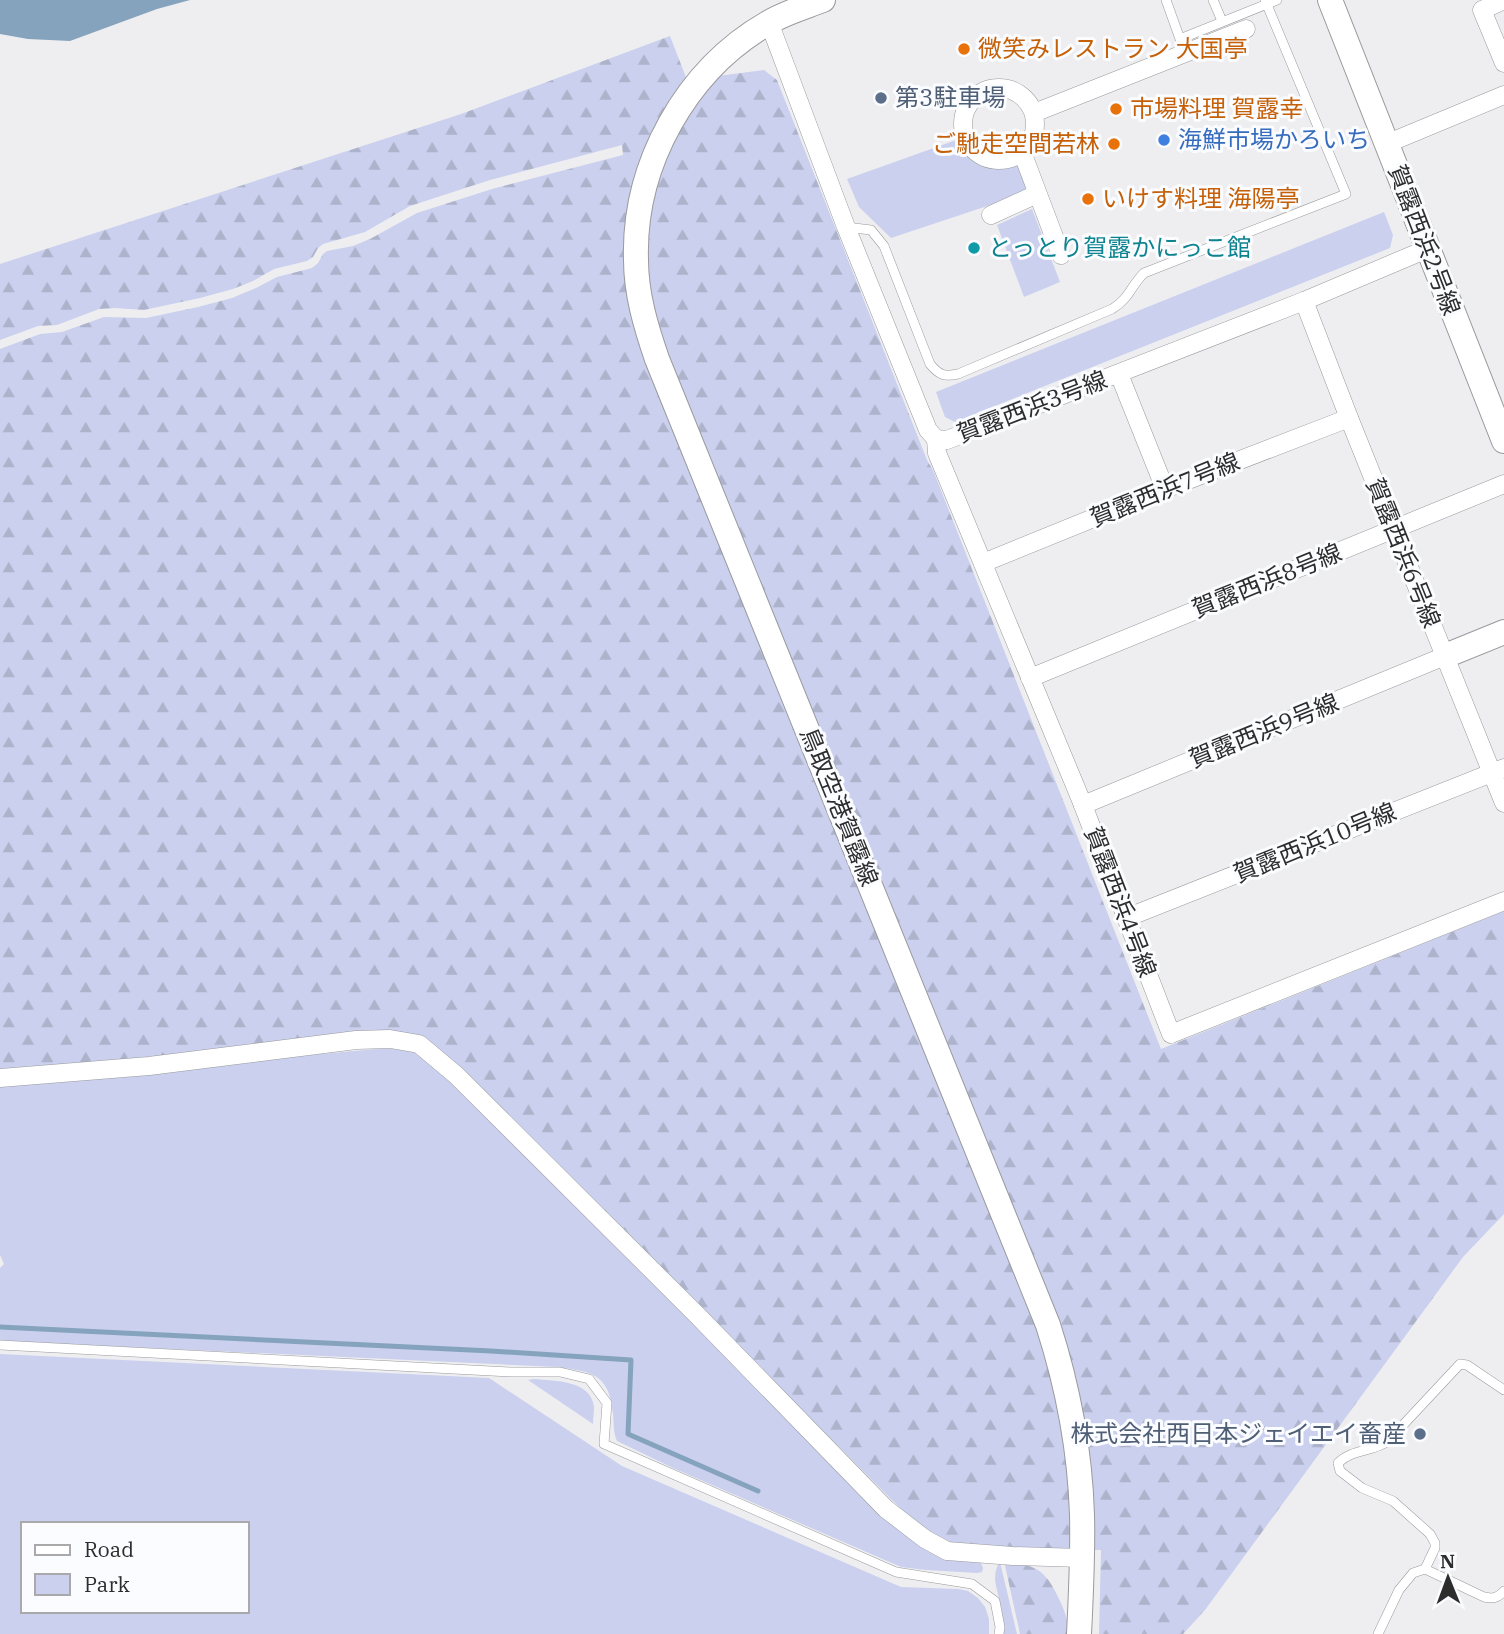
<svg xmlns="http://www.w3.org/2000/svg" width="1504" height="1634" font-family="'IBM Plex Serif','Noto Sans JP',serif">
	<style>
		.green { fill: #cad0ee; fill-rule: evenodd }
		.forest { fill: url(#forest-firs) }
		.water { fill: #85a3bd }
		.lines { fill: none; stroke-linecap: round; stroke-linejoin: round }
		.stream { stroke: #85a3bd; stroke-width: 5 }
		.lane-casing { stroke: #999a9d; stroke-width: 10 }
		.street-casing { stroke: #999a9d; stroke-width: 19 }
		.secondary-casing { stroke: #999a9d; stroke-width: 26 }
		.lane { stroke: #fff; stroke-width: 9 }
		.street { stroke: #fff; stroke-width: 18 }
		.secondary { stroke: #fff; stroke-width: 24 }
		.food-dot { fill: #e8710a; stroke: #fbfcff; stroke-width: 2.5 }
		.service-dot { fill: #5c6f8a; stroke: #fbfcff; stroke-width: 2.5 }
		.shop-dot { fill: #3f7fe0; stroke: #fbfcff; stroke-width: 2.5 }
		.culture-dot { fill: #0f9aa8; stroke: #fbfcff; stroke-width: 2.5 }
		.labels { text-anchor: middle; stroke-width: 6; stroke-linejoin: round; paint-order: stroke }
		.food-label { font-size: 24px; fill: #c56008; stroke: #fbfcff; text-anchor: start }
		.service-label { font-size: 24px; fill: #4e5e75; stroke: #fbfcff; text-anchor: start }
		.shop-label { font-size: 24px; fill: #366cbe; stroke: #fbfcff; text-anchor: start }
		.street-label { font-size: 24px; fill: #2d2d2e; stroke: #fbfcff }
		.culture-label { font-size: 24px; fill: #0d838f; stroke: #fbfcff; text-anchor: start }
	</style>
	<defs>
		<pattern id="forest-firs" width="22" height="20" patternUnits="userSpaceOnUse" patternTransform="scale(1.75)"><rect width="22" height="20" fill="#cad0ee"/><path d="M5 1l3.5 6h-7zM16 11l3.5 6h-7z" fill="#aeb3cc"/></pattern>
	</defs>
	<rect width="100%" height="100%" fill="#eeeef1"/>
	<g class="green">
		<path d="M959 139C971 165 991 169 1017 162L1027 184 1023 194 891 238 859 207 847 179Z"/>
		<path d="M1032 209 1060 282 1024 297 997 225Z"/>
		<path d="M1384 212 1393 235 1390 248 955 422 945 417 936 392Z"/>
		<path d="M387 1048 413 1052 436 1067 743 1372 881 1512 977 1560 981 1563 983 1568 982 1572 977 1573 926 1570 901 1567 673 1468 617 1441C613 1432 614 1424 613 1414 609 1373 592 1372 557 1367L0 1341V1268L4 1264 0 1255V1083Z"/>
		<path d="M0 1354 489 1378 622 1466 901 1587 958 1589 968 1591 978 1598 985 1607 989 1619V1634H0ZM23 1524H247V1611H23Z"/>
		<path d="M534 1379C555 1381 591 1380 594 1407 594 1413 593 1419 593 1424L528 1380Z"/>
		<path d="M1000 1562 1017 1634H1003C1003 1625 1003 1615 1001 1606 998 1590 990 1576 1000 1562Z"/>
	</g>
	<g class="forest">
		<path d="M670 36 687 80 764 70 777 80 927 460 933 470 1161 1049 1504 911V1214L1463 1257 1205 1610 1183 1634H1099L1101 1550 976 1549 952 1547 914 1522 694 1302 420 1041 194 1054 0 1070V349L40 334 62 332 104 317 146 318 198 307 232 298 256 288 277 277 312 268 318 263 323 254 327 251 353 246 370 239 417 213 492 189 623 155 622 145 490 180 410 206 365 232 323 244 318 248 313 257 307 261 274 269 253 281 233 289 200 298 144 310 115 308 99 309 57 325 38 326 0 340V264L461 114Z"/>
		<path d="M1004 1561C1037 1565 1046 1570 1060 1601 1065 1612 1069 1622 1068 1634H1020Z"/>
	</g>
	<path class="water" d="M0 0H190L157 9 70 41 28 39 0 34Z"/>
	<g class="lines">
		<path class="stream" d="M0 1327 491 1351 631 1360 628 1434 758 1491"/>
		<defs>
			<g id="lane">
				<path d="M1166 0 1180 39 1277 0"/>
				<path d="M1213 0 1222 21"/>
				<path d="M846 227 871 230 884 246 930 364C939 375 944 377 958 374L1112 309C1130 298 1130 287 1144 273L1346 194 1265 0"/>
				<path d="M0 1345 511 1372H560L589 1379 607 1403 604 1444 896 1572 972 1584 995 1601 1000 1627 999 1634"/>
				<path d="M1425 1569 1435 1548V1543L1430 1534 1393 1501 1362 1488 1340 1471 1338 1463C1352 1449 1373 1452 1388 1441L1460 1364 1467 1365 1504 1390"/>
				<path d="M1378 1634 1399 1590 1413 1573 1425 1569 1484 1597C1493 1599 1498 1598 1504 1591"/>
			</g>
			<g id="street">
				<path d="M1504 0 1482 10 1504 63"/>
				<path d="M769 22 846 227 928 430 936 439 947 440 1304 301 1427 249"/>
				<circle cx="999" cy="124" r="36"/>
				<path d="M947 94 969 103"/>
				<path d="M1034 113 1246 29"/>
				<path d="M1386 144 1504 95"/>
				<path d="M1022 152 1061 255"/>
				<path d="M991 215 1037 194"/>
				<path d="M1304 301 1349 418 1504 803"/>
				<path d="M1119 374 1165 489"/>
				<path d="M936 439 937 453 1081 800 1171 1034 1504 901"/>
				<path d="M983 563 1165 489 1349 418"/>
				<path d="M1030 678 1504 484"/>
				<path d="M1083 805 1445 656"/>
				<path d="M1126 918 1504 768"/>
				<path d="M0 1078 149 1066 356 1040 390 1039 419 1044 456 1075 698 1316 886 1509 925 1539 947 1551 1013 1556 1082 1558"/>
			</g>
			<g id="secondary">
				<path d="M823 0C805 7 784 13 768 23 686 70 633 165 636 260 636 294 646 327 657 359L1048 1325C1068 1387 1080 1450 1082 1515 1083 1555 1081 1595 1079 1634"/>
				<path d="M1330 0 1504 441"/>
				<path d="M1445 656 1504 632"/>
			</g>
		</defs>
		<use href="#lane" class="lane-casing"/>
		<use href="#street" class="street-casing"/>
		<use href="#secondary" class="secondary-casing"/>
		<use href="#lane" class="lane"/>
		<use href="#street" class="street"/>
		<use href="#secondary" class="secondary"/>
	</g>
	<g class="food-dot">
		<circle cx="964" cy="49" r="7"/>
		<circle cx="1116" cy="109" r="7"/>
		<circle cx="1114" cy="144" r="7"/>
		<circle cx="1088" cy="199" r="7"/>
	</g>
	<g class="service-dot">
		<circle cx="881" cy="98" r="7"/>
		<circle cx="1420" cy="1434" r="7"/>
	</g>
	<circle class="shop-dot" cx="1164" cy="140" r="7"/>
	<circle class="culture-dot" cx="974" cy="248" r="7"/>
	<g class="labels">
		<g class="food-label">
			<text x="978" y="57">微笑みレストラン 大国亭</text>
			<text x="1130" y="117">市場料理 賀露幸</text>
			<text x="1100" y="152" text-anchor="end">ご馳走空間若林</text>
			<text x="1102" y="207">いけす料理 海陽亭</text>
		</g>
		<g class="service-label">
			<text x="895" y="106">第3駐車場</text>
			<text x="1406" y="1442" text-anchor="end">株式会社西日本ジェイエイ畜産</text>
		</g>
		<g class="shop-label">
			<text x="1178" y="148">海鮮市場かろいち</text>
		</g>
		<g class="street-label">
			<text transform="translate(1424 240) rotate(69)" y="8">賀露西浜2号線</text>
			<text transform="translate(1032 407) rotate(-21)" y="8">賀露西浜3号線</text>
			<text transform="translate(1165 490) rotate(-22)" y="8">賀露西浜7号線</text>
			<text transform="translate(1403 553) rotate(68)" y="8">賀露西浜6号線</text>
			<text transform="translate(1267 581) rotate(-22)" y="8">賀露西浜8号線</text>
			<text transform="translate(1264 731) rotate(-22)" y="8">賀露西浜9号線</text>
			<text transform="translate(839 807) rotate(68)" y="8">鳥取空港賀露線</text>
			<text transform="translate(1315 843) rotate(-22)" y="8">賀露西浜10号線</text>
			<text transform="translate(1120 902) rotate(69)" y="8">賀露西浜4号線</text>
		</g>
		<g class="culture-label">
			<text x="988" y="256">とっとり賀露かにっこ館</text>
		</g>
	</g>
	<rect x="21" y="1522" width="228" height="91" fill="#fbfcff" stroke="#a9a9ab" stroke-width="2"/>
	<rect x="35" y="1545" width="35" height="10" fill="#ffffff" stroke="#a9a9ab" stroke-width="2"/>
	<text x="84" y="1557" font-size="21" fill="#2d2d2e">Road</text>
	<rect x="35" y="1574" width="35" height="21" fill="#cad0ee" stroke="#a9a9ab" stroke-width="2"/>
	<text x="84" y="1592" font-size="21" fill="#2d2d2e">Park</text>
	<g transform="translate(1448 1578) rotate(359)" stroke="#fbfcff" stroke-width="5" paint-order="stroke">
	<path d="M0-5L12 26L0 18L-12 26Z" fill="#2d2d2e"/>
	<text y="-10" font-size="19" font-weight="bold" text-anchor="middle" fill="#2d2d2e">N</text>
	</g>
</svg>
